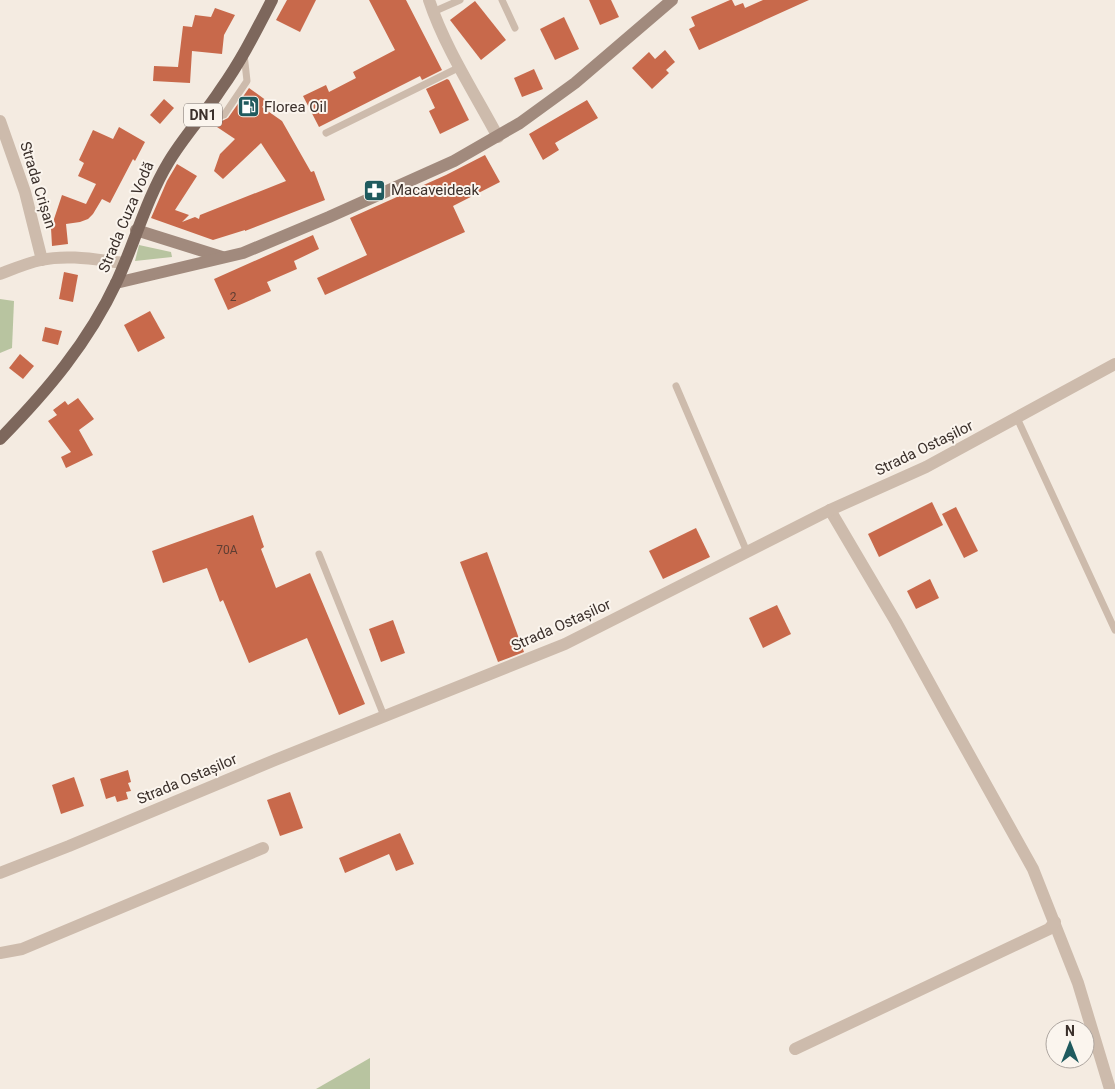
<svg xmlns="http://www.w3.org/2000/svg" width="1115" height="1089" font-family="Roboto,sans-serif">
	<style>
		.green { fill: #b8c4a0 }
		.building { fill: #c8694b }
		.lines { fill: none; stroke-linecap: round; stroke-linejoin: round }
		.lane { stroke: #cdbbac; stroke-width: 7 }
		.street { stroke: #cdbbac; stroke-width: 12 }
		.secondary { stroke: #a18a7d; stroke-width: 12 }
		.primary { stroke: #7d675c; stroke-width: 12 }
		.labels { text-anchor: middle; stroke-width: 4; stroke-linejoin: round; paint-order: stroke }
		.number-label { font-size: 12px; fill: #5e3e33 }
		.shield { fill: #fbf5ee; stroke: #756b66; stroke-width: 1 }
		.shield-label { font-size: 14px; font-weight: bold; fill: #3b302b }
		.poi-label { font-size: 15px; fill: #3b302b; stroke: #fbf5ee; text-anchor: start }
		.street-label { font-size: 15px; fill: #3b302b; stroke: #fbf5ee }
	</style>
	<rect width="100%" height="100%" fill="#f4ebe1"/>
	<g class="green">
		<path d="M139 245 171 252 172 257 135 261Z"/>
		<path d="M0 299 14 301 12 348 0 353Z"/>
		<path d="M370 1058V1089H316Z"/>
	</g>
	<g class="building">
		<path d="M287 0H316L300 32 276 20Z"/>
		<path d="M369 0H406L442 70 422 80 420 76 319 127 303 96 326 85 329 92 356 78 353 72 395 50Z"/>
		<path d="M589 0H611L619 17 600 25Z"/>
		<path d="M730 0H732L735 6 743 3 745 8 763 0H809L699 50 689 29 695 26 691 17Z"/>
		<path d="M475 1 506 40 481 60 450 20Z"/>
		<path d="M215 8 235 15 224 35 222 54 192 51 190 83 153 81 154 66 178 67 183 26 192 27 195 15 211 17Z"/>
		<path d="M564 17 579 49 555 60 540 29Z"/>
		<path d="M665 50 675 62 666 70 669 73 652 89 632 68 649 52 655 59Z"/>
		<path d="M534 69 543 89 522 97 514 78Z"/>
		<path d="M447 79 449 80 469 120 440 134 429 111 435 108 426 89Z"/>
		<path d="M249 88 267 101 262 107 282 121 311 172 314 171 325 200 245 231V230L213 240 151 218 167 181 177 164 197 176 175 210 189 215 182 222 195 217 199 219 200 215 286 181 261 143 223 179 214 171 220 154 235 139 217 127 222 121 228 118Z"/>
		<path d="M164 99 174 108 160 124 150 115Z"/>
		<path d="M587 100 598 118 555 143 559 150 543 160 529 134Z"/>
		<path d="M119 127 145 142 135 161 133 159 110 203 102 199 93 214 88 219 80 222 66 224 68 244 52 246 51 228 62 195 86 204 96 184 78 176 84 163 79 160 93 130 113 139Z"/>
		<path d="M485 155 500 182 453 206 465 232 325 295 317 278 367 255 350 218 446 175Z"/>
		<path d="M313 235 319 249 294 261 297 269 267 282 271 291 228 310 214 279Z"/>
		<path d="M64 272 78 275 73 302 59 299Z"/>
		<path d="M150 311 165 338 138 352 124 325Z"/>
		<path d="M45 327 62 331 58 345 42 341Z"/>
		<path d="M20 354 34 366 23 379 9 368Z"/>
		<path d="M78 398 94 419 79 430 93 455 66 468 61 457 71 452 48 421 57 415 53 410 65 401 68 405Z"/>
		<path d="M932 502 943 525 879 557 868 534Z"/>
		<path d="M956 507 978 551 964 558 942 514Z"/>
		<path d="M253 515 264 547 261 549 276 588 310 573 365 704 339 715 307 638 249 663 223 600 220 602 207 568 163 583 152 551Z"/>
		<path d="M696 528 710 557 663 579 649 551Z"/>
		<path d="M487 552 524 652 498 662 460 562Z"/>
		<path d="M930 579 939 598 916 609 907 591Z"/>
		<path d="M777 605 791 634 763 648 749 618Z"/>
		<path d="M393 620 405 653 381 662 369 629Z"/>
		<path d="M128 770 131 782 128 783 131 791 126 792 128 799 117 802 115 796 106 799 100 779Z"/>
		<path d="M74 777 84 806 61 814 52 785Z"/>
		<path d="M290 792 303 828 280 836 267 800Z"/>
		<path d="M400 833 414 864 396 871 389 854 345 873 339 858Z"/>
	</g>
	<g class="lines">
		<g class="lane">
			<path d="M502 0 515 28"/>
			<path d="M433 12 460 0"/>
			<path d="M199 122 224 115 247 81 244 54"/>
			<path d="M326 133 460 67"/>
			<path d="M676 386 747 552"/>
			<path d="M1017 418 1115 630"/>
			<path d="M319 554 384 716"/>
		</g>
		<g class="street">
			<path d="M429 0C445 48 474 92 498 137"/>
			<path d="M0 121 25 192 42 260"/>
			<path d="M0 274C13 269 27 263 41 260 69 254 97 260 124 263"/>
			<path d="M830 510 896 622 946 713 1033 869 1078 983 1110 1089"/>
			<path d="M0 873 69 846 275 760 565 644 830 510 926 467 1115 364"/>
			<path d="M0 953 22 949 263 848"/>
			<path d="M795 1049 1049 929 1055 922"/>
		</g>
		<g class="secondary">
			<path d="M136 230 222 257"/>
			<path d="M116 283 243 253 329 217 454 161 520 123 575 83 672 0"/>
		</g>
		<path class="primary" d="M0 439C47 391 88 343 117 281 135 242 146 200 168 163 183 137 205 114 221 89 241 61 256 31 272 0"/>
	</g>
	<defs>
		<symbol id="fuel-square" viewBox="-11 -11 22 22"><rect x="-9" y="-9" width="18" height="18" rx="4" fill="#1f5a5e" stroke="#fbf5ee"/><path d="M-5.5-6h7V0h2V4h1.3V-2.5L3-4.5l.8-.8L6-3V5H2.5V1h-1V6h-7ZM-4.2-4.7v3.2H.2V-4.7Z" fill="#fff"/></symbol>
		<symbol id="pharmacy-square" viewBox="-11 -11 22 22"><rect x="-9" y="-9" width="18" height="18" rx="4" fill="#1f5a5e" stroke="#fbf5ee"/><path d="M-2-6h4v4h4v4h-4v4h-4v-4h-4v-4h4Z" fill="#fff"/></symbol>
	</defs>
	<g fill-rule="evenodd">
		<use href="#fuel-square" x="236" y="94" width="25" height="25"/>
		<use href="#pharmacy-square" x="362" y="178" width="25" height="25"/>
	</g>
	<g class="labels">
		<g class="number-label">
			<text x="233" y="301">2</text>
			<text x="227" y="554">70A</text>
		</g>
		<rect class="shield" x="184" y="103.5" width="38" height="23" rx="4"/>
		<g class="shield-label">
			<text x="203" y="120">DN1</text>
		</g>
		<g class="poi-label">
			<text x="264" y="112">Florea Oil</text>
			<text x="391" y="195">Macaveideak</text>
		</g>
		<g class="street-label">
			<text transform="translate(38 185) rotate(73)" y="5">Strada Crișan</text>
			<text transform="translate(126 217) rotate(-67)" y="5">Strada Cuza Vodă</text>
			<text transform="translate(924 448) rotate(-26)" y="5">Strada Ostașilor</text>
			<text transform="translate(561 625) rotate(-24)" y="5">Strada Ostașilor</text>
			<text transform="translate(187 779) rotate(-23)" y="5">Strada Ostașilor</text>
		</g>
	</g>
	<g transform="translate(1070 1044)"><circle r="24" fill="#fbf5ee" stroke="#aea6a0"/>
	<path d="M0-4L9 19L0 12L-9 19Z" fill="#1f5a5e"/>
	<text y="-8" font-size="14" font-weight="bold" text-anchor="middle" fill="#3b302b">N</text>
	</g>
</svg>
